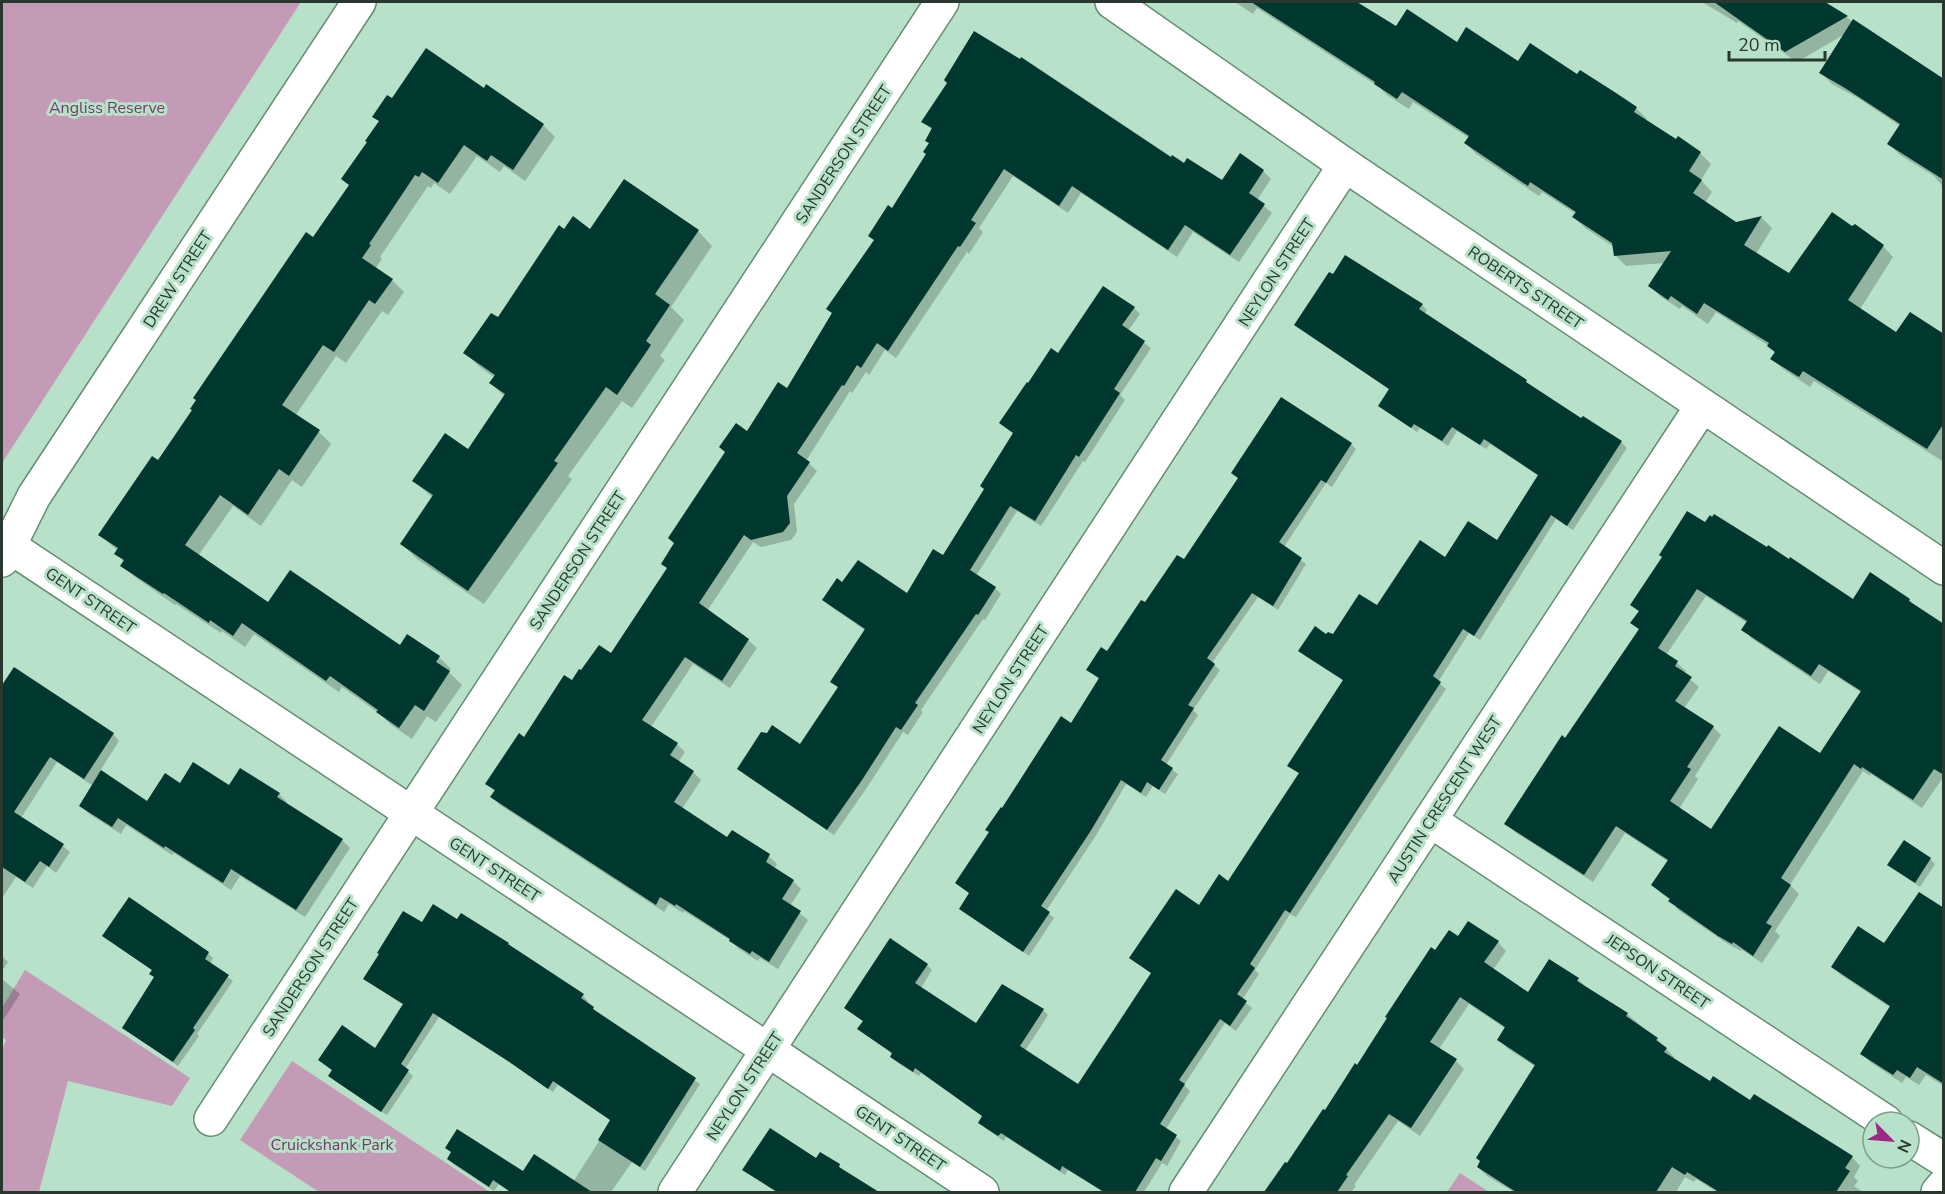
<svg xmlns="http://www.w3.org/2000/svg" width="1945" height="1194" font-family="'Nunito Sans',sans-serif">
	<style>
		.green { fill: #c49bb7 }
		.shadow { fill: #0003; fill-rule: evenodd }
		.building { fill: #00372e; fill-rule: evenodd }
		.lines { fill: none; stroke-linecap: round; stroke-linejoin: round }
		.minor-casing { stroke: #668c75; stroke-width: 36 }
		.minor { stroke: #fff; stroke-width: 33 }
		.labels { text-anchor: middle; stroke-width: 6; stroke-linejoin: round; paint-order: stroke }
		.park-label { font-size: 16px; fill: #793768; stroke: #b7e1c8 }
		.street-label { font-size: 16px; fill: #28382e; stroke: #b7e1c8 }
	</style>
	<rect width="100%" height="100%" fill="#b7e1c8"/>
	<g class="green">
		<path d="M2 2H301L2 463Z"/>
		<path d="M25 970 190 1078 172 1106 68 1081 39 1192H2V1050L6 1040 2 1037V1008Z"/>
		<path d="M292 1061 490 1192H319L240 1140Z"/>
		<path d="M1460 1173 1489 1192H1447Z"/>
	</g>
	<g class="shadow">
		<path d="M1235 2H1354L1397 28 1457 44 1518 63 1578 76 1636 108 1647 119 1646 121 1676 141 1678 139 1700 153 1711 164 1701 180 1712 192 1705 203 1736 224 1762 218 1772 228 1756 254 1789 275 1883 246 1893 257 1860 309 1897 334 1944 360V462L1814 381 1810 387 1783 369 1772 359 1775 353 1769 346 1716 312 1708 324 1682 306 1680 309 1661 297 1650 286 1665 263 1626 266 1615 255 1614 247 1585 228 1574 217 1576 214 1542 192 1539 196 1476 154 1466 143 1469 138 1413 102 1409 109 1387 95 1379 87 1257 8 1253 14Z"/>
		<path d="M1702 2H1823L1944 81V188L1934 176 1900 155 1889 144 1900 126 1858 98 1832 84 1821 73 1845 34 1797 62 1738 21 1737 23Z"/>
		<path d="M484 90 543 125 555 137 525 181 504 166 500 172 477 156 450 194 434 183 431 188 428 186 380 257 382 259 375 269 392 280 404 292 388 315 382 311 346 363 336 356 295 416 319 432 331 444 302 487 292 480 261 526 233 506 198 556 268 604 400 647 439 657 451 669 449 672 462 685 436 722 427 716 412 739 390 724 379 713 342 687 339 692 254 634 245 647 222 631 221 633 176 604 175 605 135 577 122 565 124 562 116 553 118 551 100 535 158 462 350 186 369 143 380 122 374 117 392 100Z"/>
		<path d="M923 122 1171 159 1222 183 1263 171 1271 179 1257 200 1272 213 1239 262 1193 232 1177 257 1081 193 1068 213 1013 176 979 228 983 232 969 254 967 252 896 358 885 350 869 375 866 372 852 393 850 391 806 461 817 471 794 504 797 532 791 540 761 547 753 542 707 611 748 640 757 648 730 688 693 664 651 727 677 744 685 752 678 763 693 772 701 780 682 809 728 839 732 832 769 856 777 864 774 869 793 881 801 889 790 906 808 920 778 969 760 958 758 961 739 949 730 940 684 911 683 913 669 904 664 912 500 805 492 797 495 792 487 784 572 682 612 655 668 569 663 564 747 433 787 390 892 210 928 155 931 129Z"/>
		<path d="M564 231H698L712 246 671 307 684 320 660 356 665 360 632 408 622 401 568 476 572 479 484 604 417 559 402 544 433 498 414 481 469 451 505 397 491 383 495 378 480 367 465 353 498 319Z"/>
		<path d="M1422 305 1427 310 1424 315 1581 420 1583 418 1621 442 1627 448 1573 530 1556 519 1480 640 1469 633 1438 682 1446 689 1296 917 1290 914 1255 970 1259 974 1242 1000 1252 1008 1236 1031 1225 1023 1184 1085 1190 1091 1166 1129 1181 1141 1167 1166 1162 1163 1144 1192H1121L1115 1189 1113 1192H1103L1068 1170 1065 1175 1006 1137 1004 1141 985 1128 980 1122 984 1117 921 1073 919 1076 897 1062 891 1057 893 1054 859 1029 864 1022 845 1008 927 965 932 970 921 988 977 1025 1043 1010 1048 1015 1025 1051 1078 1086 1152 974 1131 958 1200 907 1229 883 1300 774 1289 766 1344 681 1305 656 1300 651 1327 637H1333L1445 559 1498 542 1539 476 1490 444 1486 449 1457 431 1448 446 1420 428 1417 432 1380 406 1390 390 1296 325Z"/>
		<path d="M1134 308 1140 314 1128 331 1151 348 1120 395 1125 400 1085 462 1083 461 1041 526 1017 511 976 576 995 588 1001 594 985 620 983 619 921 710 923 712 908 735 903 732 868 786 834 835 745 775 739 769 800 746 839 689 832 681 866 631 830 606 824 600 843 584 907 595 943 557 986 490 1014 434 1000 423 1058 355Z"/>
		<path d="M1281 399 1351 444 1356 449 1332 487 1326 483 1284 547 1306 564 1278 610 1258 597 1212 663 1220 670 1193 710 1198 715 1166 765 1178 774 1165 794 1153 786 1146 797 1126 784 1095 837 1046 911 1054 918 1029 956 961 909 971 894 957 883 1003 810 1071 725 1100 680 1088 670 1107 654 1145 604 1184 561 1239 478Z"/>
		<path d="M1664 557 1853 601 1909 600 1918 608 1944 626V776L1922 808 1871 774 1870 776 1863 771 1790 885 1799 894 1775 931 1780 936 1762 963 1742 950 1741 951 1728 944 1678 910 1671 900 1661 893 1653 885 1669 862 1625 833 1593 882 1515 832 1506 823 1640 631 1632 623 1639 612 1632 605ZM1706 596 1747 623 1743 629 1751 638 1820 684 1828 671 1862 693 1821 755 1711 831 1679 809 1698 779 1695 776 1721 735 1713 727 1684 708 1699 687 1684 674 1686 671 1677 663 1666 655Z"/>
		<path d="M14 669 113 734 119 741 100 771 148 803 180 785 230 787 279 794 287 802 286 804 342 840 350 848 305 917 240 876 231 890 174 853 172 855 126 825 121 834 89 814 81 806 93 786 57 762 21 818 63 846 70 852 56 873 47 866 33 888 16 877 2 898V688Z"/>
		<path d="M1930 859 1935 864 1920 887 1889 865Z"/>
		<path d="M129 899 208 953 213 958 210 964 233 981 197 1034 199 1036 178 1066 123 1027 155 978 153 971 104 936Z"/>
		<path d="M1944 910V1086L1926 1075 1919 1085 1906 1077 1902 1083 1870 1062 1862 1053 1891 1008 1841 975 1833 967 1884 946Z"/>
		<path d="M458 921 513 949 583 996 588 1001 586 1003 598 1013 700 1084 645 1171 632 1162 611 1192H511L499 1184 494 1191 453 1164 448 1159 573 1182 612 1121 558 1085 553 1092 515 1066 439 1017 405 1069 413 1076 387 1115 335 1081 333 1071 320 1060 376 1050 404 1005 365 979 422 924Z"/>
		<path d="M1459 938 1498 942 1506 951 1493 970 1528 994 1578 979 1586 987 1627 1014 1657 1039 1674 1057 1673 1060 1710 1083 1750 1102 1852 1157 1860 1166 1854 1177 1858 1181 1854 1186 1863 1192H1717L1696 1179 1694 1182 1685 1177 1676 1192H1514L1487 1176 1478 1167 1536 1067 1507 1048 1499 1040 1506 1029 1469 1004 1439 1049 1456 1061 1464 1069 1420 1136 1398 1121 1354 1185 1356 1186 1351 1192H1266L1286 1164 1288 1165 1355 1065 1358 1067 1436 952Z"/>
		<path d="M2 956 8 962 2 971Z"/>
		<path d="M2 979 20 994 4 1019 2 1018Z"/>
		<path d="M816 1160 839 1166 845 1173 875 1192H785L774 1186 772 1189 744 1169Z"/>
	</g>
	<g class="building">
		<path d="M1251 2H1357L1396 26 1407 9 1457 42 1466 27 1518 61 1530 43 1577 74 1580 70 1613 91 1637 107 1634 112 1676 139 1678 136 1701 152 1689 171 1702 180 1693 193 1736 222 1762 216 1744 245 1789 273 1832 212 1852 226 1855 224 1884 245 1848 300 1896 332 1910 312 1944 334V423L1927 449 1803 371 1799 377 1770 359 1775 352 1767 346 1769 343 1704 303 1697 314 1671 296 1668 300 1648 286 1671 251 1614 256 1612 243 1572 217 1576 212 1530 182 1528 186 1464 143 1469 136 1402 92 1397 99 1374 84 1375 82Z"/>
		<path d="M1714 2H1825L1848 16 1785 52Z"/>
		<path d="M1853 19 1944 79V180L1887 144 1900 124 1845 88 1819 73Z"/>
		<path d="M974 31 1020 59 1021 57 1171 157 1172 155 1184 163 1187 158 1222 180 1240 153 1264 170 1249 193 1265 204 1230 255 1185 225 1168 250 1072 186 1059 206 1004 169 971 220 976 223 960 247 958 246 888 351 877 343 861 368 857 365 844 386 842 385 797 453 810 462 787 496 790 523 783 532 751 540 744 535 699 603 749 639 722 681 685 657 642 720 678 743 670 755 694 771 674 802 727 837 732 830 770 854 766 862 794 880 782 899 801 911 769 962 752 951 750 954 729 941 730 939 676 904 675 906 660 897 656 905 490 797 495 790 485 784 519 733 524 737 564 675 572 680 579 669 581 670 599 645 611 653 667 568 661 564 674 543 668 538 725 452 719 447 736 423 747 431 778 382 787 388 832 313 826 309 874 240 868 236 888 205 892 208 926 154 923 152 929 143 925 141 932 128 921 122 947 83 944 80Z"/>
		<path d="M426 48 484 88 486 84 544 124 513 170 491 155 487 161 464 145 438 183 422 172 419 177 415 175 369 244 371 245 362 258 393 279 375 304 369 300 334 352 323 345 282 405 320 430 289 476 279 469 248 515 220 495 185 545 268 602 290 570 400 645 407 634 440 656 436 662 450 671 424 711 415 705 399 728 376 712 378 710 330 676 326 681 242 623 233 636 210 620 209 623 164 593 163 594 120 566 124 560 114 554 118 548 98 535 152 456 158 460 192 410 190 409 196 400 193 398 306 232 313 237 349 185 341 179 367 142 365 141 379 121 372 117 387 95 392 98Z"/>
		<path d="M624 179 699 230 655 294 670 305 646 341 651 345 617 395 606 387 554 461 558 463 468 591 400 544 433 495 412 481 445 433 468 449 505 394 489 383 495 375 463 353 491 313 498 317 559 225 564 229 573 216 590 229Z"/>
		<path d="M1345 255 1423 304 1419 309 1527 380 1526 382 1581 418 1583 416 1622 441 1567 526 1551 515 1474 636 1463 629 1433 676 1441 682 1290 913 1285 910 1250 964 1255 968 1237 994 1247 1001 1230 1026 1220 1019 1179 1080 1185 1084 1160 1124 1177 1135 1161 1161 1156 1158 1135 1192H1104L1062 1166 1060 1171 1001 1133 998 1136 978 1123 982 1116 915 1068 913 1072 890 1057 892 1053 857 1029 863 1021 844 1008 890 938 928 964 915 983 976 1023 1002 984 1044 1009 1020 1046 1078 1084 1151 973 1129 958 1176 889 1199 905 1219 874 1228 881 1299 773 1287 766 1343 680 1298 651 1315 626 1326 634 1328 632 1333 634 1359 594 1377 605 1420 540 1445 557 1468 521 1497 540 1538 475 1484 439 1480 445 1452 427 1442 441 1414 424 1411 428 1378 406 1389 389 1294 325 1329 272 1333 274Z"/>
		<path d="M1103 286 1135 307 1122 325 1145 341 1114 389 1120 393 1079 457 1076 455 1035 521 1010 506 970 570 996 587 978 615 976 614 915 703 918 705 901 730 896 727 862 780 827 830 737 769 761 732 767 733 772 725 800 744 838 687 830 682 865 629 822 600 837 578 842 582 858 560 907 593 933 549 943 555 984 489 980 486 1013 433 999 423 1027 382 1028 383 1051 348 1058 353Z"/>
		<path d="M1281 397 1352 443 1326 483 1321 480 1279 542 1302 558 1273 606 1252 593 1207 658 1215 664 1188 705 1194 708 1161 760 1173 768 1159 790 1147 782 1141 793 1121 780 1090 832 1041 906 1050 912 1023 952 959 909 969 893 955 883 989 832 985 830 1001 807 1002 808 1061 716 1071 723 1099 678 1086 670 1101 647 1107 651 1141 600 1145 602 1177 555 1184 559 1238 478 1231 473Z"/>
		<path d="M1687 511 1705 522 1710 515 1712 517 1714 514 1767 547 1768 545 1789 559 1790 557 1853 599 1870 572 1910 599 1909 601 1944 624V775L1934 769 1913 800 1862 767 1861 769 1854 764 1781 878 1791 885 1766 923 1772 926 1753 956 1733 942 1732 944 1718 936 1668 901 1670 899 1651 885 1668 860 1616 826 1584 875 1504 824 1562 735 1565 738 1639 629 1630 623 1639 611 1630 605 1662 557 1659 555ZM1697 589 1747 621 1741 630 1811 676 1819 664 1861 691 1820 753 1779 726 1711 829 1670 801 1691 769 1687 767 1714 726 1675 701 1692 677 1675 666 1678 661 1658 648Z"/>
		<path d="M14 667 114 733 84 779 50 757 14 812 64 844 49 867 40 861 25 882 2 867V685Z"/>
		<path d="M193 762 229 785 240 768 280 793 277 797 343 839 296 910 231 869 223 883 165 846 164 848 118 818 112 827 79 806 101 770 147 801 165 773 180 783Z"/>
		<path d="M1904 840 1931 858 1915 883 1887 865Z"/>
		<path d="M1919 892 1944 908V1084L1917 1067 1910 1078 1897 1070 1893 1075 1860 1054 1890 1006 1831 967 1858 926 1884 943Z"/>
		<path d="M129 897 209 952 205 959 229 975 193 1028 195 1030 173 1062 122 1028 154 977 149 974 152 970 102 936Z"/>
		<path d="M433 904 457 919 461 913 509 943 508 944 584 994 581 998 594 1007 593 1009 696 1078 640 1167 598 1140 610 1120 553 1081 548 1089 508 1061 433 1013 401 1064 409 1070 381 1112 328 1076 332 1070 318 1060 342 1025 375 1048 403 1004 363 979 379 954 377 953 403 911 422 922Z"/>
		<path d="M1468 921 1499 941 1484 962 1528 992 1549 959 1579 978 1577 981 1628 1013 1626 1016 1658 1038 1656 1040 1667 1048 1664 1052 1710 1081 1713 1076 1750 1100 1754 1094 1853 1156 1845 1168 1850 1171 1836 1192H1719L1687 1172 1685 1175 1672 1167 1656 1192H1516L1477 1167 1480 1161 1476 1158 1535 1065 1497 1040 1505 1027 1460 997 1430 1042 1457 1059 1411 1128 1389 1114 1346 1175 1348 1176 1337 1192H1264L1285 1162 1287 1163 1323 1109 1325 1110 1355 1063 1357 1065 1387 1018 1385 1017 1431 947 1435 950 1449 930 1458 936Z"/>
		<path d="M770 1128 816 1158 820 1152 840 1164 839 1167 879 1192H777L742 1170Z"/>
		<path d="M457 1129 523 1171 534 1154 592 1192H508L509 1191 493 1180 489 1187 447 1159 451 1152 445 1148Z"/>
	</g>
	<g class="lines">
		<defs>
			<g id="minor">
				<path d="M1112 2 1345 165 1944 568"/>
				<path d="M9 546 982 1192"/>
				<path d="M2 560 34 496 359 2"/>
				<path d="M1431 821 1886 1122"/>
				<path d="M211 1119 942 2"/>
				<path d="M1909 1138 1944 1160"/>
				<path d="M675 1192 1345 165"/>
				<path d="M1186 1192 1702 406"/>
				<path d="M1938 1192 1944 1185"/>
			</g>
		</defs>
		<use href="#minor" class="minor-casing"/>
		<use href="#minor" class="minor"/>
	</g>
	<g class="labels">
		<g class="park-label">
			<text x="107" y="113">Angliss Reserve</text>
			<text x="332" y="1150">Cruickshank Park</text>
		</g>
		<g class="street-label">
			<text transform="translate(843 154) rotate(-57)" y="6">SANDERSON STREET</text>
			<text transform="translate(1276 272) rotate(-57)" y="6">NEYLON STREET</text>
			<text transform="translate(177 279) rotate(-57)" y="6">DREW STREET</text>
			<text transform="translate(1526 287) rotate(34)" y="6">ROBERTS STREET</text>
			<text transform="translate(577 560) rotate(-57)" y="6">SANDERSON STREET</text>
			<text transform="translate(91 600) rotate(34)" y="6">GENT STREET</text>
			<text transform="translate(1010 679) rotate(-57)" y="6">NEYLON STREET</text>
			<text transform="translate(1444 799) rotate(-57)" y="6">AUSTIN CRESCENT WEST</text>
			<text transform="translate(495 869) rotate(33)" y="6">GENT STREET</text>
			<text transform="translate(310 967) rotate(-57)" y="6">SANDERSON STREET</text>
			<text transform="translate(1658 971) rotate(34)" y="6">JEPSON STREET</text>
			<text transform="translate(744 1086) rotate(-57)" y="6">NEYLON STREET</text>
			<text transform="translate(901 1138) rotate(34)" y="6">GENT STREET</text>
		</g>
	</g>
	<rect width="1945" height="1194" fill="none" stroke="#28382e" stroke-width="6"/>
	<g transform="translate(1891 1140) rotate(115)"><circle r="28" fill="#b7e1c8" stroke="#7e9d8a" stroke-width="1.5"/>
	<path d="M0-4.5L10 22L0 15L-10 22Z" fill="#9d2984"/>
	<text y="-9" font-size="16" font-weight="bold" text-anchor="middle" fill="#28382e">N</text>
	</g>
	<path d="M1729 51v9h96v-9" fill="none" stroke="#28382e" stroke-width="3"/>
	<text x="1738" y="51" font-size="18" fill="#28382e" stroke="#b7e1c8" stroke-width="4.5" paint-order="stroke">20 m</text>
</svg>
